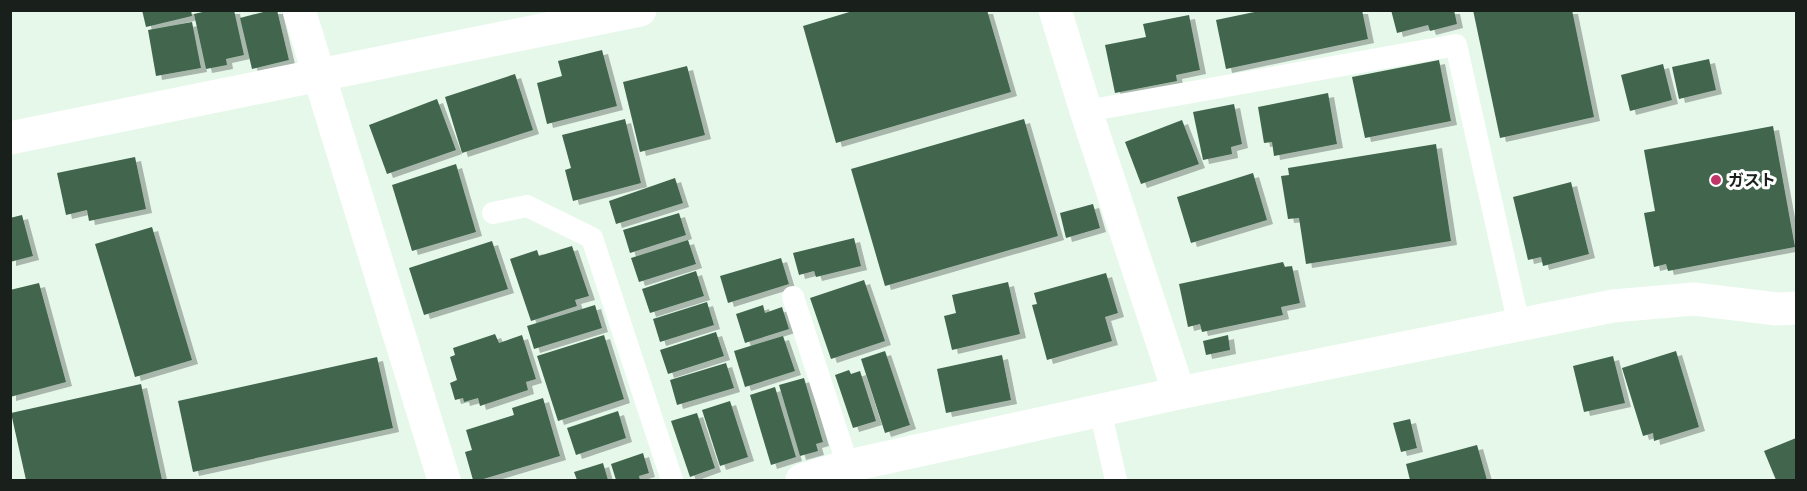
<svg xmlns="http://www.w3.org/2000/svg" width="1807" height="491" font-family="'Noto Sans','Noto Sans JP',sans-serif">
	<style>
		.building { fill: #42664d; filter: url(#shadow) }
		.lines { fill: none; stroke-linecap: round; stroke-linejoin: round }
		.service { stroke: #fff; stroke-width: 22 }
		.minor { stroke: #fff; stroke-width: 33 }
		.tertiary { stroke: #fff; stroke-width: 33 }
		.poi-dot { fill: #c23569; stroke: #fff; stroke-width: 2 }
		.labels { text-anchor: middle; stroke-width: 6; stroke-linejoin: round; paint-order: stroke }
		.poi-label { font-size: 16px; font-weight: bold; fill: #191f1a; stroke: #fff; text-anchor: start }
	</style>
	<defs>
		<filter id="shadow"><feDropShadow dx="6" dy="4" stdDeviation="0" flood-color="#0004"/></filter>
	</defs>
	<rect width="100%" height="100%" fill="#e5f8ea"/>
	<g class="building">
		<path d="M142 10H191L192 16 146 27Z"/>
		<path d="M211 10H234L244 55 226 59 227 65 206 69 194 14Z"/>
		<path d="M271 10H277L289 60 252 69 240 18Z"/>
		<path d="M856 10H987L1011 92 836 143 803 26Z"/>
		<path d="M1264 10H1362L1368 39 1226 69 1216 20Z"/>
		<path d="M1391 10H1454L1457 24 1430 31 1428 25 1397 33Z"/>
		<path d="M1473 10H1572L1594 117 1500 138Z"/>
		<path d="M1189 15 1200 70 1176 75 1177 81 1115 93 1105 45 1146 37 1143 24Z"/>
		<path d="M192 22 201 68 156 76 148 30Z"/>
		<path d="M602 50 617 106 547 124 537 83 562 76 558 61Z"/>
		<path d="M1709 59 1716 90 1679 99 1672 67Z"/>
		<path d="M1439 60 1451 121 1365 138 1352 77Z"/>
		<path d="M1663 64 1672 100 1630 111 1621 75Z"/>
		<path d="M687 66 705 135 640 152 623 82Z"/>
		<path d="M515 74 533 130 462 153 445 97Z"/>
		<path d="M1328 93 1337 144 1274 156 1272 142 1264 143 1258 107Z"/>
		<path d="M437 99 456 150 387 174 369 125Z"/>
		<path d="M1234 104 1242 144 1231 147 1232 154 1203 160 1193 112Z"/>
		<path d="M625 119 641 183 573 201 565 170 571 168 562 135Z"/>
		<path d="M1024 119 1058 236 885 286 851 169Z"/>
		<path d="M1182 120 1199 164 1141 184 1125 142Z"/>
		<path d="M1773 126 1795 247 1668 271 1666 264 1654 267 1644 213 1655 211 1644 150Z"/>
		<path d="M1436 144 1451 241 1306 264 1299 218 1288 219 1281 176 1289 175 1288 168Z"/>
		<path d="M135 157 146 209 89 221 87 210 66 215 57 173Z"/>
		<path d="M456 164 476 232 412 251 392 185Z"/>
		<path d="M1253 173 1267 220 1191 243 1177 197Z"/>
		<path d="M675 178 683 203 616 224 609 201Z"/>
		<path d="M1571 182 1589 254 1543 266 1541 257 1528 260 1513 197Z"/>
		<path d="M1093 204 1100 228 1066 238 1060 213Z"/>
		<path d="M679 213 686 235 630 253 623 230Z"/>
		<path d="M22 215 33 256 10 262V218Z"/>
		<path d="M152 227 192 360 135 377 95 244Z"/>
		<path d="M854 238 861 266 816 277 814 271 799 275 793 253Z"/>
		<path d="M688 240 696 264 639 282 631 258Z"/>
		<path d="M492 241 508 289 424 315 409 268Z"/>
		<path d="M572 246 589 296 575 300 577 306 531 321 510 259 537 250 539 256Z"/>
		<path d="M781 258 789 284 728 303 720 276Z"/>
		<path d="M1283 262 1285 267 1292 266 1300 303 1281 307 1283 315 1202 332 1200 324 1188 327 1179 284Z"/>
		<path d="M696 271 704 296 650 313 642 289Z"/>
		<path d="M1106 273 1118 313 1105 317 1112 341 1047 360 1032 305 1037 304 1034 293Z"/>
		<path d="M864 280 885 341 831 359 810 298Z"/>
		<path d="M1008 282 1020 334 952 350 944 316 956 313 952 295Z"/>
		<path d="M39 283 66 382 10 397V290Z"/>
		<path d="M707 302 714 325 660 342 653 319Z"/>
		<path d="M595 305 602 328 534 349 527 326Z"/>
		<path d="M763 305 765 313 782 307 789 329 745 343 736 314Z"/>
		<path d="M716 332 724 356 668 374 660 350Z"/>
		<path d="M495 334 499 343 522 335 536 379 526 382 528 390 480 406 478 398 464 402 463 398 455 400 450 383 457 380 450 357 455 355 453 348Z"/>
		<path d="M604 335 624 399 558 421 537 356Z"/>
		<path d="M1228 335 1230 350 1206 355 1203 341Z"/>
		<path d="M783 336 795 371 745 387 734 351Z"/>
		<path d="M885 351 910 425 885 433 861 359Z"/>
		<path d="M1676 351 1699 427 1654 441 1653 433 1643 436 1622 368Z"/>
		<path d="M1002 355 1011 400 946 413 937 369Z"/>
		<path d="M1613 356 1625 403 1584 412 1573 366Z"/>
		<path d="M377 357 393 428 193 472 178 401Z"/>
		<path d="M726 363 734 388 677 405 670 380Z"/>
		<path d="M849 370 851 374 860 371 876 421 853 428 835 375Z"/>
		<path d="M804 378 823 442 816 444 818 451 800 456 779 385Z"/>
		<path d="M141 384 162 480H26L11 413Z"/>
		<path d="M775 387 796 457 771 465 750 395Z"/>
		<path d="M543 398 560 456 480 480H473L465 452 472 450 466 430 514 415 512 408Z"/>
		<path d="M730 401 748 457 720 466 702 410Z"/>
		<path d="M618 411 626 438 576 455 567 428Z"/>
		<path d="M697 413 715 468 690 477 671 421Z"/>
		<path d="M1410 419 1417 448 1401 452 1393 423Z"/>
		<path d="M1796 438V480H1776L1764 451Z"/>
		<path d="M1477 445 1487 480H1410L1406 464Z"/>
		<path d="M643 453 649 473 639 476 640 480H616L611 464Z"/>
		<path d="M603 463 608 480H577L574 472Z"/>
	</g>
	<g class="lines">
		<g class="service">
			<path d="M1086 111 1456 45 1519 325"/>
			<path d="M493 213 527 206 592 238 672 480"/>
			<path d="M793 297 848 466"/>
			<path d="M1100 410 1116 480"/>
		</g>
		<g class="minor">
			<path d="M299 10 444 480"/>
			<path d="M1055 10 1086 111 1179 393"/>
			<path d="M10 138 640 10"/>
		</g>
		<path class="tertiary" d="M802 480 848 466 1179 393 1613 306 1694 299 1777 309 1796 308"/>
	</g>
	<circle class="poi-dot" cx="1716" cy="180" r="6"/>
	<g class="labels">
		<g class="poi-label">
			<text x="1728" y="186">ガスト</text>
		</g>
	</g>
	<rect width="1807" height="491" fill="none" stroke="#191f1a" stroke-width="24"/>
</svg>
